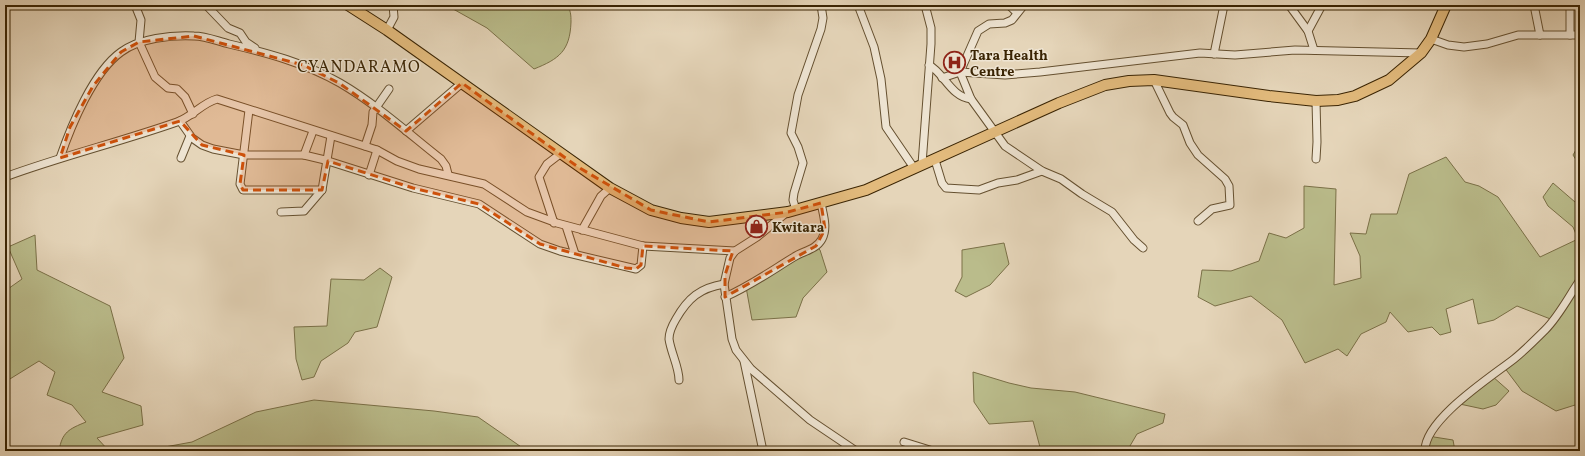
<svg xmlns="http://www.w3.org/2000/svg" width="1585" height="456" font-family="Vollkorn,serif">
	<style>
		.green { fill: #babc8b; stroke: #7a7047 }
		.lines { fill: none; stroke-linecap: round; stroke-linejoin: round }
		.minor-casing { stroke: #655030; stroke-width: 9 }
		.highway-casing { stroke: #3a2403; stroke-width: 12 }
		.minor { stroke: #eee4d2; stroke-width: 7 }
		.highway { stroke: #e2ba7c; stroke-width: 10 }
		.marked { fill: #ce510b; fill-opacity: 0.2; stroke: #ce510b; stroke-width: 3; stroke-dasharray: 8 5; stroke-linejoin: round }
		.labels { text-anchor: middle; stroke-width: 3; stroke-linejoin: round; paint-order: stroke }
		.poi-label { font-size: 14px; font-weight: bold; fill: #3a2403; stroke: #eee4d2; text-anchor: start }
		.quarter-label { font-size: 16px; letter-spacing: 1px; fill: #3a2403; stroke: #eee4d2 }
	</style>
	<rect width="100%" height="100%" fill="#e5d5b9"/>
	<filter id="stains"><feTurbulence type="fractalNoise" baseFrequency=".005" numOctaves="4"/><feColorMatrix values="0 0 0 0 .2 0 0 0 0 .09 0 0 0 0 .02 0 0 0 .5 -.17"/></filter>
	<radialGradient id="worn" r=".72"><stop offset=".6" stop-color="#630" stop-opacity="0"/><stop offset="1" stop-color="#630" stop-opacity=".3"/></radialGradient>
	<g class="green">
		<path d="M446 5H566C571 9 571 16 571 22 570 51 559 59 534 69L487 28Z"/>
		<path d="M1580 143V166L1573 155Z"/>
		<path d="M1446 157 1465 182 1479 186 1498 197 1540 257 1578 239 1573 227 1548 206 1543 197 1553 183 1575 202 1580 195V412L1575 405 1556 411 1522 391 1504 367 1553 320 1517 306 1494 320 1478 324 1473 299 1446 309 1451 332 1440 335 1432 327 1408 332 1390 312 1386 322 1361 334 1347 356 1338 349 1305 363 1282 320 1251 296 1215 306 1198 297 1202 270 1231 271 1259 261 1269 233 1286 238 1304 228V186L1336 189 1334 285 1361 278 1360 256 1350 233 1366 234 1371 214H1397L1409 174Z"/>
		<path d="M35 235 37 270 110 306 124 358 102 392 141 406 143 425 97 438 109 451H59C62 432 69 429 86 422L72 405 47 395 55 372 39 361 5 382V291L22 279 8 247Z"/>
		<path d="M1004 243 1009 264 990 285 966 297 955 291 962 277V250Z"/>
		<path d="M816 246 820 250 827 272 803 298 796 317 752 320 746 287Z"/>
		<path d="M380 268 392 277 377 327 355 332 348 343 321 361 314 377 302 380 296 359 294 327 327 326 331 279 364 280Z"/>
		<path d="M973 372 1009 383 1031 388 1075 392 1165 414 1163 423 1137 434 1127 451H1041L1033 421 989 424 974 402Z"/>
		<path d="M1492 376 1509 391 1496 405 1483 409 1455 403Z"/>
		<path d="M314 400 434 411 478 417 527 451H143L192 442 256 412Z"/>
		<path d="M1428 433 1434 437 1453 440 1455 451H1422Z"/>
	</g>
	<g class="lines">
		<defs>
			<g id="minor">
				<path d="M135 5 141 20 139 42 155 77 168 88 177 89 185 97 193 114"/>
				<path d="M188 5H192"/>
				<path d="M206 5 228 28 240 33 246 42 255 48"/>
				<path d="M858 5 874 47 881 79 886 127 914 168"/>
				<path d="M1009 5 1017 13"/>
				<path d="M1024 5 1012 20 1005 23 989 24 978 31 960 72 971 99 1005 146 1042 171 1061 179 1082 194 1112 212 1134 240 1143 248"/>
				<path d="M1289 5 1308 31 1314 50"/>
				<path d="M1534 5 1540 35"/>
				<path d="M387 30 394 17 393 5"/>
				<path d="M1308 31 1322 5"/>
				<path d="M1570 35V5"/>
				<path d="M1431 39 1448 45 1464 47 1487 44 1518 35H1580"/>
				<path d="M1214 54 1224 5"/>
				<path d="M929 65C944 73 951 97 971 99"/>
				<path d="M942 78 960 72 1005 75 1040 72 1200 53 1235 55 1295 50 1421 53"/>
				<path d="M1154 80 1170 113 1173 117 1183 125 1190 143 1198 155 1225 179 1229 186 1230 205 1212 209 1198 221"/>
				<path d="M249 110 240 184 243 190H322"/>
				<path d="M180 121 192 138 202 145 213 149 244 155H304L325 160 413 188 479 204 540 244 560 251 636 269 641 265 643 246"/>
				<path d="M406 131 462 83"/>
				<path d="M365 146 372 125 373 112 389 89"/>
				<path d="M304 155 313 131"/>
				<path d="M60 158C71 126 93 72 121 52 140 38 171 35 194 36 206 36 217 41 229 44 268 53 305 63 340 83 376 104 408 133 441 159L446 166 448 174"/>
				<path d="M181 158 190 136"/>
				<path d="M1316 159 1317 142 1316 101"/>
				<path d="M935 160 942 183 946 188 979 190 998 183 1017 180 1042 171"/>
				<path d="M922 164 931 44V28L925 5"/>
				<path d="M369 175 377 150"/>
				<path d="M5 177C62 156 120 142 177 122 192 117 202 103 217 99L377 150 397 161 419 169 484 184 527 212 557 223 643 246 735 251"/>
				<path d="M796 210 793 200 794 193 803 163 798 147 791 133 798 95 821 29 823 18 821 5"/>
				<path d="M281 212 304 211 322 190 331 136"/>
				<path d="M786 213 757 237 735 251 730 258 724 284 732 339 736 350 751 369 810 420 856 451"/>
				<path d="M554 223 539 177 547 164 560 154"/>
				<path d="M566 226 575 254"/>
				<path d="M582 230 601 196 610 188"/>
				<path d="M725 297C750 286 771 271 794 257 803 251 816 250 822 239 828 228 823 214 821 203"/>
				<path d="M744 361 763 451"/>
				<path d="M679 380C679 367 671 353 669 339 669 332 673 324 676 319 688 298 700 288 724 284"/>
				<path d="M904 442 933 451"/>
				<path d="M1425 451C1424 420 1491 377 1514 359 1525 350 1535 340 1545 330 1559 316 1569 296 1580 280"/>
			</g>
			<path id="highway" d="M348 5 387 30 610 188 651 210 681 218 709 222 788 212 866 190 1059 103 1105 85 1129 81 1154 80 1269 96 1316 101 1338 100 1355 96 1389 80 1421 53 1431 39 1446 5"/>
		</defs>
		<use href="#minor" class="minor-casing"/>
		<use href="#highway" class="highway-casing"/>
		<use href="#minor" class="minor"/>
		<use href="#highway" class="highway"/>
	</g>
	<path class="marked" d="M194 36 303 65 339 83 406 131 462 83 578 167 651 210 709 222 788 212 821 203 825 229 816 246 725 297V275L733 251 643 246 641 265 636 269 626 268 540 244 479 204 413 188 328 161 322 190H243L240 184 244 155 202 145 180 121 60 158 70 127 93 86 121 52 139 42Z"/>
	<defs>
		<symbol id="hospital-ring" viewBox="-11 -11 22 22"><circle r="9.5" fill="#eee4d2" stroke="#8f2418" stroke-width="1.5"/><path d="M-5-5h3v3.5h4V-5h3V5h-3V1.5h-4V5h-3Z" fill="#8f2418"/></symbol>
		<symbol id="shop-ring" viewBox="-11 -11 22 22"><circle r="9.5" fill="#eee4d2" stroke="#8f2418" stroke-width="1.5"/><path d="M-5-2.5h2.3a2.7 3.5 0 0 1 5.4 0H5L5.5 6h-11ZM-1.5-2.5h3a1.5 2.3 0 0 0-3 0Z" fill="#8f2418"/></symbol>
	</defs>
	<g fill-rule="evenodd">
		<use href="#hospital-ring" x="942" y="50" width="25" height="25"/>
		<use href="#shop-ring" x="744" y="214" width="25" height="25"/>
	</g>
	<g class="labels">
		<g class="poi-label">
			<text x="970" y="60">Tara Health<tspan x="970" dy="16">Centre</tspan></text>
			<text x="772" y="232">Kwitara</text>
		</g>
		<g class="quarter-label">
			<text x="359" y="72">CYANDARAMO</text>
		</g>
	</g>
	<rect width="1585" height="456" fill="none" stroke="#e5d5b9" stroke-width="20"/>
	<rect x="6" y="6" width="1573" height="444" fill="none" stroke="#3a2403" stroke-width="2"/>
	<rect x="10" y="10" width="1565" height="436" fill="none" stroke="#3a2403"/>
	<rect width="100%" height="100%" filter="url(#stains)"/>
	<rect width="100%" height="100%" fill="url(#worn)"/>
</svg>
